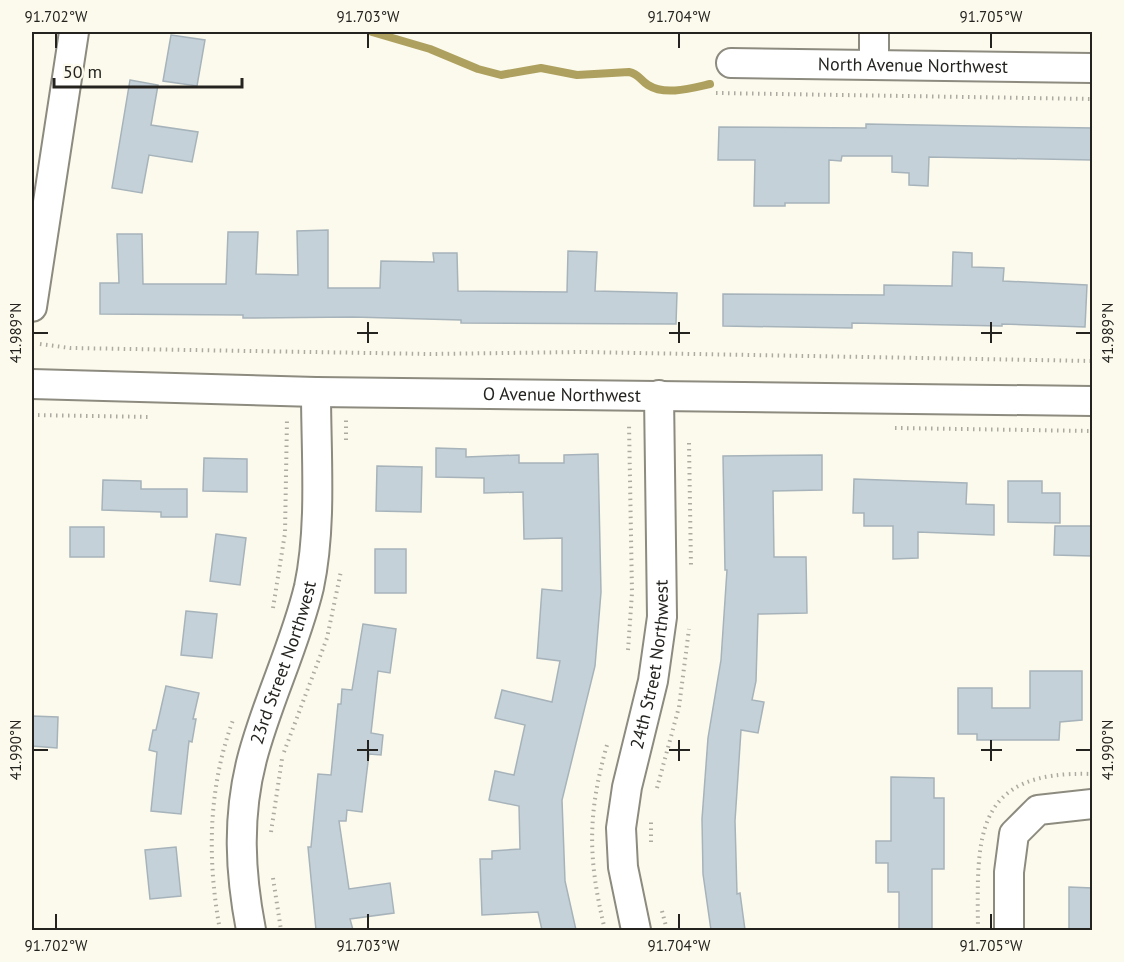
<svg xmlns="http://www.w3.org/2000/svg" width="1124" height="962" font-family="'PT Sans',sans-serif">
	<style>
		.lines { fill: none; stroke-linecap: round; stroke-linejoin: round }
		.stream { stroke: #aea15f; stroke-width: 8 }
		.building { fill: #c5d1d9; stroke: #a7b3ba; stroke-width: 1.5 }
		.minor-casing { stroke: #8d8b7f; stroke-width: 32 }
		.path { stroke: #acaaa1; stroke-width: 4; stroke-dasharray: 1.5 4.5; stroke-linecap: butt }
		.minor { stroke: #fff; stroke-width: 28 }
		.ticks { fill: none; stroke: #24231f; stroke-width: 2 }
		.labels { text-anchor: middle; stroke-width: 6; stroke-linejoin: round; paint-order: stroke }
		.street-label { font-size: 18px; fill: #24231f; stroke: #fcfaed }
		.neatline { fill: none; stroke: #24231f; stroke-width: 2 }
		.ticks-label { font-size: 15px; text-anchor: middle; fill: #24231f }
	</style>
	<rect width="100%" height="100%" fill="#fcfaed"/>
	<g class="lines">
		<path class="stream" d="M372 32 430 49 478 69 501 75 541 68 577 75 629 72C639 74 640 80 648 85 665 96 692 88 710 84"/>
	</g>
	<g class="building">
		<path d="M171 35 205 40 197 86 163 81Z"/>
		<path d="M130 80 158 85 151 125 198 132 192 162 149 155 142 193 112 188Z"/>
		<path d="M866 124 1092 128V160L929 157 928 186 909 185V173L892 172V156H842L841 161 829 160V203H785V206H754L755 160H718L719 127 866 128Z"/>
		<path d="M328 230V288H380L381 261 434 262 433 253H457L458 291 567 292 568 251 597 252 595 291 677 293 676 324 461 323V320L353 317 243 318V315L100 314V283H119L117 234H142L143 284H226L228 232H258L256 274 298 275 297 231Z"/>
		<path d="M953 252 972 253V267L1004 268 1003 281 1087 285 1085 327 1002 324V326L852 323V328L723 326V294L884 295V285L952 286Z"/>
		<path d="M436 448 466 449V457L519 455V463H564V455L598 454 601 592 595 666 562 800 565 881 576 930H542L538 912 482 915 481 888 480 859H492V851L520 849 519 806 489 800 495 771 514 775 525 725 495 718 502 690 552 702 560 661 537 658 542 589 562 591V538L524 539 523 492 484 493V478L436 477Z"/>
		<path d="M822 455V490L773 491 774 557H806L807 613 758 614 756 681 752 700 764 702 758 733 741 730 735 821 737 894 740 893 745 930H711L703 874 702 819 708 738 721 660 727 570H725L723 456Z"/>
		<path d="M204 458 247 459V492L203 491Z"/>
		<path d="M377 466 422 467 421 512 376 511Z"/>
		<path d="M854 479 967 483 966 504 994 505V535L918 532V558L893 559V526H864V513H853Z"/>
		<path d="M103 480 141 481V489H187V517H161V512L102 510Z"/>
		<path d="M1008 481H1042V493H1060V523L1008 522Z"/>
		<path d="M1055 526H1092V556L1054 555Z"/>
		<rect x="70" y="527" width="34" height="30"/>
		<path d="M216 534 246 538 240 585 210 581Z"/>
		<rect x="375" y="549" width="31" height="44"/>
		<path d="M186 611 217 614 212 658 181 655Z"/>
		<path d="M363 624 396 629 390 673 378 671 371 733 383 735 381 755 369 754 362 812 347 810 346 821H339L349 889 390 883 394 913 350 919 353 930H316L308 847H311L318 774 331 775 338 704H341L342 689 352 690Z"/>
		<path d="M1030 671H1082V720L1060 722 1059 740H977V734H958V688H992V708H1030Z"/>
		<path d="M166 686 199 693 193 719H196L192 742 189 741 181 814 151 811 157 752 149 750 153 730H156Z"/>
		<path d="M32 716 58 717 57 748 32 746Z"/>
		<path d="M891 777 934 778V798H944V869H932V930H899V892H888V863H876V841H891Z"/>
		<path d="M176 847 181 896 150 899 145 850Z"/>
		<path d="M1069 887 1092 888V930H1069Z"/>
	</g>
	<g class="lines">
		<defs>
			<g id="minor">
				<path d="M874 32V65"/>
				<path id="s1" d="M731 63 1092 68"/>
				<path d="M32 307 74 32"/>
				<path id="s2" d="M32 384 316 392 1092 401"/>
				<path id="s3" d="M251 930C240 873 237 817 252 759 267 701 295 646 309 587 322 526 316 454 316 392"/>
				<path id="s4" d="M636 930 623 867 621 828 627 787 653 681 662 617 659 395"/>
				<path d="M1009 930V872L1014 834 1038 810 1092 804"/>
			</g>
		</defs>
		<use href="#minor" class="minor-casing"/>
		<g class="path">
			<path d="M716 93 1092 99"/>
			<path d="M40 344 70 348 430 354 581 352 1092 361"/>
			<path d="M32 415 152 417"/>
			<path d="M895 428 1092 431"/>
			<path d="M346 440V418"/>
			<path d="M689 443 691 567"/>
			<path d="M273 608 285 533 287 418"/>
			<path d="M628 650 632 593 629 423"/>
			<path d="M284 752 327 638 341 571"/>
			<path d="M657 788 679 707 689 629"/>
			<path d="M271 832 282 759"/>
			<path d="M651 842V822"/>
			<path d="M273 878 281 930"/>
			<path d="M662 911 667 930"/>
			<path d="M220 930C207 860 208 788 233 720"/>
			<path d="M605 930C588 860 587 815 607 745"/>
			<path d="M978 930C977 836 973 770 1092 774"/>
		</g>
		<use href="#minor" class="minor"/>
	</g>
	<path class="ticks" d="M56 33V48M368 33V48M679 33V48M991 33V48M368 322V343M679 322V343M991 322V343M33 333H48M357 333H378M669 333H690M981 333H1002M1076 333H1091M368 740V761M679 740V761M991 740V761M33 750H48M357 750H378M669 750H690M981 750H1002M1076 750H1091M56 914V929M368 914V929M679 914V929M991 914V929"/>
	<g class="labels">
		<g class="street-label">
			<text dy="6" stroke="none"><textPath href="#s1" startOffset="182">North Avenue Northwest</textPath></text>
			<text dy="6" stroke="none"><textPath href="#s2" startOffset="530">O Avenue Northwest</textPath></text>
			<text dy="6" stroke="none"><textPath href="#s3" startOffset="274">23rd Street Northwest</textPath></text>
			<text dy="6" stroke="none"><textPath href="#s4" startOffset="270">24th Street Northwest</textPath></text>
		</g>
	</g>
	<rect width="1124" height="962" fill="none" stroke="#fcfaed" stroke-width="66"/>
	<path d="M54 78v9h188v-9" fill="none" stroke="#24231f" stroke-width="3"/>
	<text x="63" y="78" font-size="18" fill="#24231f" stroke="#fcfaed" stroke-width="4.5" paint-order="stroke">50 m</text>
	<rect x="33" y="33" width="1058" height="896" class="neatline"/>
	<g class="ticks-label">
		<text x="56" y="22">91.702°W</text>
		<text x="368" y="22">91.703°W</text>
		<text x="679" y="22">91.704°W</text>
		<text x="991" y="22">91.705°W</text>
		<text transform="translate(1108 333) rotate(-90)" y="5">41.989°N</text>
		<text transform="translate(16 333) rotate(-90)" y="5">41.989°N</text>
		<text transform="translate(1108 750) rotate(-90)" y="5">41.990°N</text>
		<text transform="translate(16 750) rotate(-90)" y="5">41.990°N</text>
		<text x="56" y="951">91.702°W</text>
		<text x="368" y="951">91.703°W</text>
		<text x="679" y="951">91.704°W</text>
		<text x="991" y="951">91.705°W</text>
	</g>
</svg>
